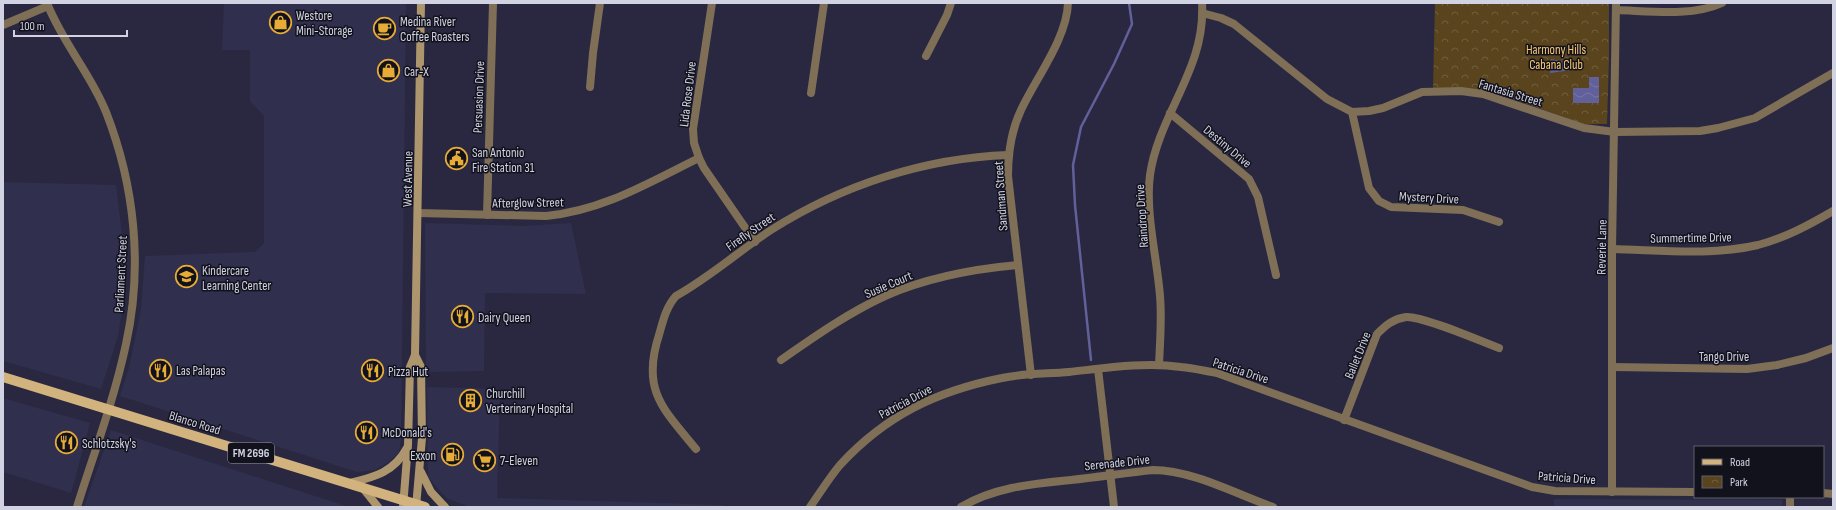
<svg xmlns="http://www.w3.org/2000/svg" width="1836" height="510" font-family="'Sofia Sans Condensed',sans-serif">
	<style>
		.built { fill: #302f4e }
		.park { fill: url(#park-crowns) }
		.water { fill: url(#water-waves) }
		.lines { fill: none; stroke-linecap: round; stroke-linejoin: round }
		.stream { stroke: #62609a; stroke-width: 2.5 }
		.minor { stroke: #7e6f56; stroke-width: 8 }
		.tertiary { stroke: #7e6f56; stroke-width: 8 }
		.secondary { stroke: #ad966d; stroke-width: 8 }
		.primary { stroke: #d2b37e; stroke-width: 10 }
		.labels { text-anchor: middle; stroke-width: 3; stroke-linejoin: round; paint-order: stroke }
		.shield { fill: #12121d; stroke: #9898a7; stroke-width: 1 }
		.shield-label { font-size: 12px; font-weight: bold; fill: #d1d2e2 }
		.poi-label { font-size: 13px; fill: #d1d2e2; stroke: #12121d; text-anchor: start }
		.park-label { font-size: 13px; fill: #fac96f; stroke: #12121d }
		.street-label { font-size: 13px; fill: #d1d2e2; stroke: #12121d }
	</style>
	<defs>
		<pattern id="park-crowns" width="20" height="18" patternUnits="userSpaceOnUse"><rect width="20" height="18" fill="#59441d"/><path d="M2 6a3 3 0 1 1 6 0M12 15a3 3 0 1 1 6 0" fill="none" stroke="#705e3e"/></pattern>
		<pattern id="water-waves" width="16" height="10" patternUnits="userSpaceOnUse"><rect width="16" height="10" fill="#62609a"/><path d="M0 5q4-4 8 0t8 0" fill="none" stroke="#7776a8"/></pattern>
	</defs>
	<rect width="100%" height="100%" fill="#292840"/>
	<g class="built">
		<path d="M224 3H406L401 439 399 452 389 462 375 470 357 472 120 396 129 368 141 309 145 256 255 252 264 243V116L250 101V50H222Z"/>
		<path d="M3 182 116 185 124 252 125 291 118 336 101 389 3 361Z"/>
		<path d="M425 223 523 226 571 223 586 294 485 293 484 371 426 372Z"/>
		<path d="M427 387 500 389 497 498 723 505V507H470L446 498 428 477Z"/>
		<path d="M3 398 90 423 71 493 3 472Z"/>
		<path d="M111 430 349 507H84Z"/>
		<path d="M1554 499 1782 500V507H1554Z"/>
	</g>
	<path class="park" d="M1435 3H1609V59L1607 124H1583L1496 93 1476 89 1433 88Z"/>
	<g class="water">
		<path d="M1551 59 1571 63V70L1550 73Z"/>
		<path d="M1589 77H1599V103H1573V88H1589Z"/>
	</g>
	<g class="lines">
		<path class="stream" d="M1091 360 1075 205 1073 165 1081 127 1114 64 1132 24 1129 3"/>
		<g class="minor">
			<path d="M712 3 693 129 694 143 699 158 704 168 755 242"/>
			<path d="M1616 10C1649 11 1692 17 1722 3"/>
			<path d="M1202 13 1221 18 1234 24 1327 99 1352 112 1369 111 1383 108 1422 92 1461 91 1483 94 1584 128 1615 132 1700 131 1718 128 1755 118 1833 73"/>
			<path d="M926 56 947 15 951 3"/>
			<path d="M590 87 593 53 600 3"/>
			<path d="M811 93 824 3"/>
			<path d="M1352 112 1369 188 1379 201 1391 207 1463 210 1499 222"/>
			<path d="M1170 113 1249 179 1258 197 1276 275"/>
			<path d="M418 213 546 216C602 211 648 183 699 158"/>
			<path d="M487 215 493 3"/>
			<path d="M1612 249C1660 250 1711 256 1758 245 1785 238 1809 225 1833 211"/>
			<path d="M781 360C814 337 848 313 885 296 926 278 973 269 1018 265"/>
			<path d="M1159 365C1160 342 1162 319 1160 296 1157 257 1145 213 1150 175 1159 113 1206 69 1202 3"/>
			<path d="M1612 367 1747 369 1777 365 1806 358 1833 348"/>
			<path d="M1098 369 1114 507"/>
			<path d="M1031 375 1008 176C1008 153 1011 131 1021 110 1036 78 1067 38 1068 3"/>
			<path d="M1344 420 1377 334C1386 325 1393 319 1406 317 1423 316 1480 341 1499 348"/>
			<path d="M696 449C663 409 641 390 659 335 663 321 666 307 676 296 710 277 739 251 771 230 842 185 925 158 1008 155"/>
			<path d="M1612 492V249L1616 3"/>
			<path d="M1823 493 1833 494"/>
			<path d="M1790 497V507"/>
			<path d="M810 507C820 493 829 478 840 465 886 415 937 391 1002 378 1024 373 1047 374 1069 372 1106 368 1144 362 1181 367 1193 368 1205 371 1217 373L1532 487 1555 491 1695 492"/>
			<path d="M961 507C995 487 1032 484 1071 480 1098 477 1126 473 1153 470 1192 470 1236 494 1273 507"/>
		</g>
		<g class="tertiary">
			<path d="M47 3C62 42 91 74 106 112 135 186 143 267 126 344 114 400 94 453 77 507"/>
			<path d="M3 25 48 6"/>
		</g>
		<g class="secondary">
			<path d="M415 355 421 367 422 438 416 507"/>
			<path d="M421 472 431 492 445 507"/>
			<path d="M350 483C375 477 394 472 407 448"/>
			<path d="M362 487 378 507"/>
			<path d="M403 507 408 445 410 367 415 355 421 3"/>
		</g>
		<path class="primary" d="M3 377 425 507"/>
	</g>
	<defs>
		<symbol id="shop-ring" viewBox="-11 -11 22 22"><circle r="9.5" fill="#12121d" stroke="#e6ac36" stroke-width="1.5"/><path d="M-5-2.5h2.3a2.7 3.5 0 0 1 5.4 0H5L5.5 6h-11ZM-1.5-2.5h3a1.5 2.3 0 0 0-3 0Z" fill="#e6ac36"/></symbol>
		<symbol id="cafe-ring" viewBox="-11 -11 22 22"><circle r="9.5" fill="#12121d" stroke="#e6ac36" stroke-width="1.5"/><path d="M-5.5-4.5H6V0H3Q3 3.5 0 3.5H-2.5Q-5.5 3.5-5.5 0ZM3-3.2v2h1.7v-2ZM-6 4.5H4V6H-6Z" fill="#e6ac36"/></symbol>
		<symbol id="civic-ring" viewBox="-11 -11 22 22"><circle r="9.5" fill="#12121d" stroke="#e6ac36" stroke-width="1.5"/><path d="M-.6-6.5H3V-4.5H.6V-3L4-1V1h2V6H-6V1h2V-1L-.6-3ZM-1.2 2.5V6h2.4V2.5Z" fill="#e6ac36"/></symbol>
		<symbol id="school-ring" viewBox="-11 -11 22 22"><circle r="9.5" fill="#12121d" stroke="#e6ac36" stroke-width="1.5"/><path d="M0-5L7-2L0 1L-7-2ZM-4 1L0 2.5L4 1V4Q0 6-4 4Z" fill="#e6ac36"/></symbol>
		<symbol id="restaurant-ring" viewBox="-11 -11 22 22"><circle r="9.5" fill="#12121d" stroke="#e6ac36" stroke-width="1.5"/><path d="M-5-6h1v4h1v-4h1v4h1v-4h1v5L-1.5 .5V6h-2V.5L-5-1ZM5-6V6H3V1.5H1.5Q1.5-4 5-6Z" fill="#e6ac36"/></symbol>
		<symbol id="building-ring" viewBox="-11 -11 22 22"><circle r="9.5" fill="#12121d" stroke="#e6ac36" stroke-width="1.5"/><path d="M-4-6H4V6H1V3H-1V6H-4ZM-2.5-4.3h1.7v1.8h-1.7ZM.8-4.3h1.7v1.8H.8ZM-2.5-1h1.7V.8h-1.7ZM.8-1h1.7V.8H.8Z" fill="#e6ac36"/></symbol>
		<symbol id="fuel-ring" viewBox="-11 -11 22 22"><circle r="9.5" fill="#12121d" stroke="#e6ac36" stroke-width="1.5"/><path d="M-5.5-6h7V0h2V4h1.3V-2.5L3-4.5l.8-.8L6-3V5H2.5V1h-1V6h-7ZM-4.2-4.7v3.2H.2V-4.7Z" fill="#e6ac36"/></symbol>
		<symbol id="supermarket-ring" viewBox="-11 -11 22 22"><circle r="9.5" fill="#12121d" stroke="#e6ac36" stroke-width="1.5"/><path d="M-6-5.5h2.5l.6 2H6L4.5 2H-2.5L-4.4-4H-6ZM-1.5 3.2a1.3 1.3 0 1 0 .1 0ZM3 3.2a1.3 1.3 0 1 0 .1 0Z" fill="#e6ac36"/></symbol>
	</defs>
	<g fill-rule="evenodd">
		<use href="#shop-ring" x="268" y="10" width="25" height="25"/>
		<use href="#cafe-ring" x="372" y="16" width="25" height="25"/>
		<use href="#shop-ring" x="376" y="58" width="25" height="25"/>
		<use href="#civic-ring" x="444" y="146" width="25" height="25"/>
		<use href="#school-ring" x="174" y="264" width="25" height="25"/>
		<use href="#restaurant-ring" x="450" y="304" width="25" height="25"/>
		<use href="#restaurant-ring" x="148" y="358" width="25" height="25"/>
		<use href="#restaurant-ring" x="360" y="358" width="25" height="25"/>
		<use href="#building-ring" x="458" y="388" width="25" height="25"/>
		<use href="#restaurant-ring" x="354" y="420" width="25" height="25"/>
		<use href="#restaurant-ring" x="54" y="430" width="25" height="25"/>
		<use href="#fuel-ring" x="440" y="442" width="25" height="25"/>
		<use href="#supermarket-ring" x="472" y="448" width="25" height="25"/>
	</g>
	<g class="labels">
		<rect class="shield" x="228" y="443" width="46" height="20" rx="3"/>
		<g class="shield-label">
			<text x="251" y="457">FM 2696</text>
		</g>
		<g class="poi-label">
			<text x="296" y="20">Westore<tspan x="296" dy="15">Mini-Storage</tspan></text>
			<text x="400" y="26">Medina River<tspan x="400" dy="15">Coffee Roasters</tspan></text>
			<text x="404" y="76">Car-X</text>
			<text x="472" y="157">San Antonio<tspan x="472" dy="15">Fire Station 31</tspan></text>
			<text x="202" y="275">Kindercare<tspan x="202" dy="15">Learning Center</tspan></text>
			<text x="478" y="322">Dairy Queen</text>
			<text x="176" y="375">Las Palapas</text>
			<text x="388" y="376">Pizza Hut</text>
			<text x="486" y="398">Churchill<tspan x="486" dy="15">Verterinary Hospital</tspan></text>
			<text x="382" y="437">McDonald's</text>
			<text x="82" y="448">Schlotzsky's</text>
			<text x="436" y="460" text-anchor="end">Exxon</text>
			<text x="500" y="465">7-Eleven</text>
		</g>
		<g class="park-label">
			<text x="1556" y="54">Harmony Hills<tspan x="1556" dy="15">Cabana Club</tspan></text>
		</g>
		<g class="street-label">
			<text transform="translate(1511 92) rotate(17)" y="5">Fantasia Street</text>
			<text transform="translate(687 94) rotate(-83)" y="5">Lida Rose Drive</text>
			<text transform="translate(478 97) rotate(-88)" y="5">Persuasion Drive</text>
			<text transform="translate(1228 146) rotate(40)" y="5">Destiny Drive</text>
			<text transform="translate(407 179) rotate(-89)" y="5">West Avenue</text>
			<text transform="translate(1000 196) rotate(-94)" y="5">Sandman Street</text>
			<text transform="translate(1429 197) rotate(3)" y="5">Mystery Drive</text>
			<text transform="translate(528 202) rotate(-1)" y="5">Afterglow Street</text>
			<text transform="translate(1141 216) rotate(-94)" y="5">Raindrop Drive</text>
			<text transform="translate(750 231) rotate(-35)" y="5">Firefly Street</text>
			<text transform="translate(1691 237) rotate(-1)" y="5">Summertime Drive</text>
			<text transform="translate(1601 247) rotate(-89)" y="5">Reverie Lane</text>
			<text transform="translate(120 274) rotate(-87)" y="5">Parliament Street</text>
			<text transform="translate(888 284) rotate(-23)" y="5">Susie Court</text>
			<text transform="translate(1357 355) rotate(-68)" y="5">Ballet Drive</text>
			<text x="1724" y="361">Tango Drive</text>
			<text transform="translate(1241 370) rotate(18)" y="5">Patricia Drive</text>
			<text transform="translate(905 401) rotate(-28)" y="5">Patricia Drive</text>
			<text transform="translate(195 422) rotate(17)" y="5">Blanco Road</text>
			<text transform="translate(1117 462) rotate(-6)" y="5">Serenade Drive</text>
			<text transform="translate(1567 477) rotate(4)" y="5">Patricia Drive</text>
		</g>
	</g>
	<rect width="1836" height="510" fill="none" stroke="#d1d2e2" stroke-width="8"/>
	<rect x="1694" y="446" width="130" height="52" fill="#12121d" stroke="#5e5f6c"/>
	<rect x="1702" y="459" width="20" height="6" fill="#d2b37e" stroke="#5e5f6c"/>
	<text x="1730" y="466" font-size="12" fill="#d1d2e2">Road</text>
	<rect x="1702" y="476" width="20" height="12" fill="url(#park-crowns)" stroke="#5e5f6c"/>
	<text x="1730" y="486" font-size="12" fill="#d1d2e2">Park</text>
	<path d="M14 30v6h113v-6" fill="none" stroke="#d1d2e2" stroke-width="2"/>
	<text x="20" y="30" font-size="12" fill="#d1d2e2" stroke="#12121d" stroke-width="3" paint-order="stroke">100 m</text>
</svg>
